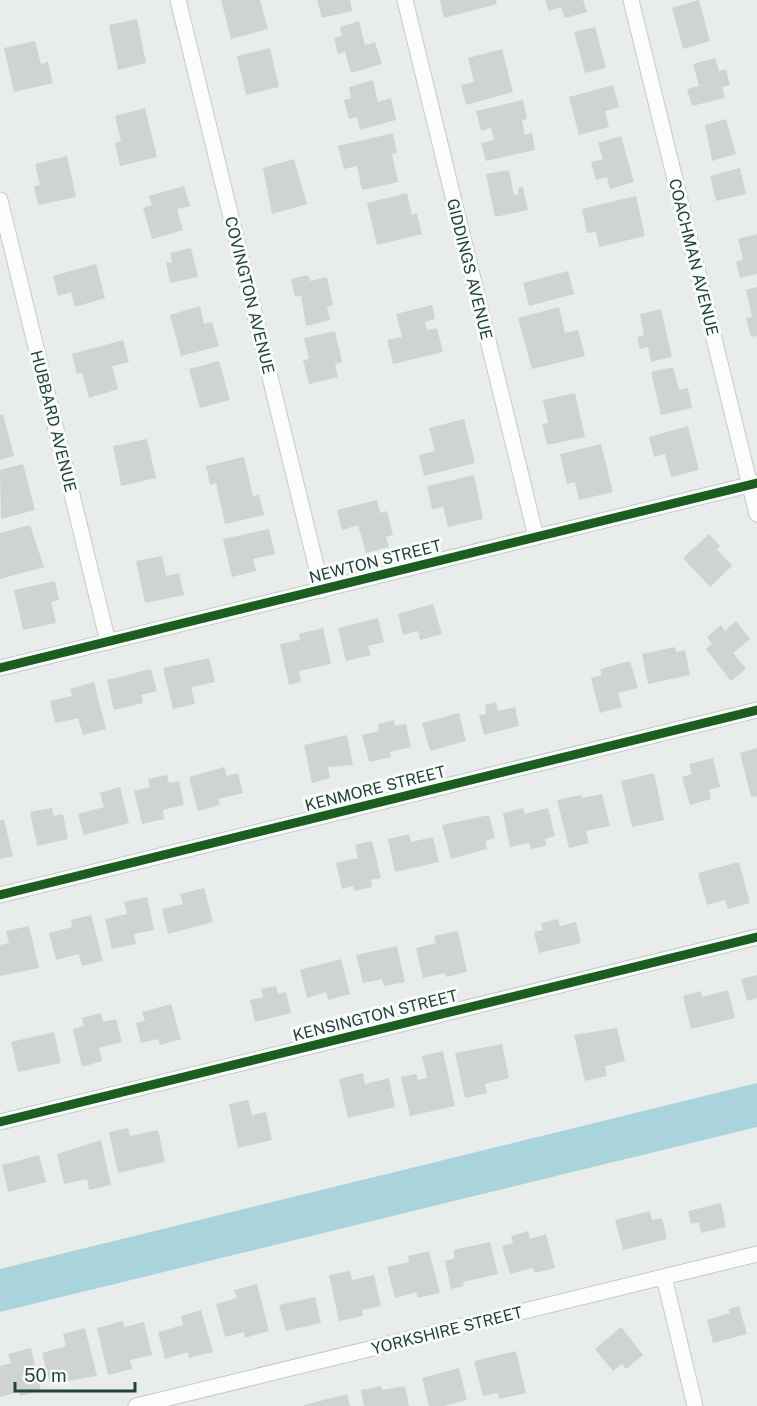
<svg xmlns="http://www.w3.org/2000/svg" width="757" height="1406" font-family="'Public Sans',sans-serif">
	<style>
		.water { fill: #a9d4db }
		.building { fill: #cfd4d2 }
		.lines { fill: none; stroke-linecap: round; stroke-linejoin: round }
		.minor-casing { stroke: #c5cac8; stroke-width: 17 }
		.minor { stroke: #fcfcfc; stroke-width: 15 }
		.cycleway-casing { stroke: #f7fbf9; stroke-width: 13 }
		.cycleway { stroke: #1b5e20; stroke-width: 9 }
		.labels { text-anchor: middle; stroke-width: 6; stroke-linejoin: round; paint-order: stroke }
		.street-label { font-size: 16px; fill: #24423a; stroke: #f7fbf9 }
	</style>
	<rect width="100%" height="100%" fill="#e8edeb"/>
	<path class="water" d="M757 1083V1127L0 1312V1269Z"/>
	<g class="building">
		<path d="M221 0H260L268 29 231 39Z"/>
		<path d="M317 0H350L352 11 322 18Z"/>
		<path d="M440 0H496L497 4 444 18Z"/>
		<path d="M545 0H583L587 12 565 18 561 7 549 11Z"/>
		<path d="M699 0 710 41 683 49 672 8Z"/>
		<path d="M137 19 146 63 118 70 109 25Z"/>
		<path d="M359 21 365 45 375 42 382 64 351 73 345 52 338 54 334 38 342 36 340 27Z"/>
		<path d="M595 27 606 68 585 73 574 32Z"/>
		<path d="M35 41 41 64 48 62 53 83 14 92 4 48Z"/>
		<path d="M270 48 279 87 246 95 237 56Z"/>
		<path d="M502 49 513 92 466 105 461 85 474 82 468 58Z"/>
		<path d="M715 58 719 71 726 69 730 85 722 87 725 98 692 106 687 89 699 86 693 64Z"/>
		<path d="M373 80 378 102 391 98 396 120 360 130 357 117 349 119 344 100 351 98 349 87Z"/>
		<path d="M613 85 619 107 605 111 609 127 579 135 569 97Z"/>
		<path d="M523 100 527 119 522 120 525 135 532 133 535 150 486 161 481 143 494 140 491 128 481 131 476 111Z"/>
		<path d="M145 108 157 157 120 166 115 143 121 141 115 116Z"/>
		<path d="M726 119 736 154 712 161 705 125Z"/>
		<path d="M393 133 397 153 392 154 398 182 362 190 357 166 344 169 338 146Z"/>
		<path d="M621 136 634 182 610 189 607 177 596 180 591 162 603 159 598 143Z"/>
		<path d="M67 156 76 197 38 205 34 186 40 185 35 164Z"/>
		<path d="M294 159 307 204 272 214 263 168Z"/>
		<path d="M740 168 746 194 716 201 710 176Z"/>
		<path d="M509 170 514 195 519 194 518 188 523 187 528 210 495 217 486 174Z"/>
		<path d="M184 186 190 206 177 209 183 230 152 239 143 208 152 205 149 196Z"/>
		<path d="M407 193 412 215 417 213 422 234 377 245 367 203Z"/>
		<path d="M636 196 645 236 599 247 596 232 587 233 582 209Z"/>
		<path d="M757 234V274L740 278 736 262 743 259 738 239Z"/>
		<path d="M191 248 198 277 170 283 166 263 172 262 170 253Z"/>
		<path d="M96 264 105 298 75 307 71 292 58 296 53 276Z"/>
		<path d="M568 271 574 294 529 306 523 283Z"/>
		<path d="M308 275 310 281 327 277 333 305 327 307 330 320 306 326 301 296 295 297 291 279Z"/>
		<path d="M757 287V336L751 337 746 318 752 317 746 290Z"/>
		<path d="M432 305 435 319 425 322 427 330 437 328 443 352 393 364 387 340 402 337 396 314Z"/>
		<path d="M200 306 204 324 212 322 219 346 181 356 170 315Z"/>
		<path d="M559 307 565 333 578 330 585 356 532 369 518 318Z"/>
		<path d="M661 309 672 357 651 362 648 347 640 349 637 337 644 335 640 314Z"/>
		<path d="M335 331 342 362 335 364 338 377 309 384 303 360 309 359 304 338Z"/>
		<path d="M123 340 129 362 112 366 118 389 89 398 82 373 77 374 72 354Z"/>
		<path d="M219 361 230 400 200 408 189 369Z"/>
		<path d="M673 367 679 390 688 388 692 408 661 415 651 372Z"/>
		<path d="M575 393 585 437 547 445 542 424 548 423 543 400Z"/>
		<path d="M3 414 14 456 0 460V415Z"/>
		<path d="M464 419 475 463 424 476 419 455 435 451 429 428Z"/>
		<path d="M688 426 699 470 671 477 665 454 654 457 649 437Z"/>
		<path d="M147 439 156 478 121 486 113 446Z"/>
		<path d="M601 444 613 492 579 500 575 482 567 484 560 454Z"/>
		<path d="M244 457 253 496 259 495 264 515 225 524 216 483 210 485 206 466Z"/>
		<path d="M23 464 35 510 1 519 0 470Z"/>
		<path d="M474 475 483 519 448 527 443 507 432 509 427 486Z"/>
		<path d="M377 500 380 513 387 511 393 535 386 537 389 547 366 553 358 525 342 530 337 510Z"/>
		<path d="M30 525 44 567 0 579V533Z"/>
		<path d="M269 529 275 554 253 559 256 571 232 577 223 539Z"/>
		<path d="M709 534 720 546 717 549 732 566 710 587 683 558Z"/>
		<path d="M162 556 166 576 179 573 184 595 145 603 136 561Z"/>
		<path d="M55 581 59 600 51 602 56 623 23 630 14 590Z"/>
		<path d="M433 604 442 634 420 640 418 631 403 635 398 614Z"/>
		<path d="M378 618 384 642 368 646 371 655 346 661 338 628Z"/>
		<path d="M736 621 750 639 733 653 746 669 731 681 706 649 712 644 707 637 721 625 725 631Z"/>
		<path d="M323 628 331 664 299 671 301 682 289 685 280 644 300 640 299 634Z"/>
		<path d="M675 647 676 652 685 650 690 675 648 684 642 654Z"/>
		<path d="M209 658 215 682 191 687 195 704 173 709 163 668Z"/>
		<path d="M630 661 638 688 618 693 622 707 600 713 591 678 602 675 600 669Z"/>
		<path d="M151 669 157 691 141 695 143 703 114 710 107 680Z"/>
		<path d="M94 682 106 729 83 735 78 718 55 723 50 701 72 696 70 689Z"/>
		<path d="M496 702 498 711 515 707 519 726 484 735 479 715 486 714 485 705Z"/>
		<path d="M459 713 466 741 430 751 422 723Z"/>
		<path d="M394 720 395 726 406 724 411 747 390 752 391 757 369 762 362 735 379 731 378 724Z"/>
		<path d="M347 735 353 765 328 767 330 778 312 783 304 745Z"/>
		<path d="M757 748V796L751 797 740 753Z"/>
		<path d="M713 758 720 787 709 790 711 799 690 805 682 777 692 774 689 764Z"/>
		<path d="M224 767 227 776 238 773 243 793 218 799 220 805 198 811 189 777Z"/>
		<path d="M654 773 664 820 632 827 621 781Z"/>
		<path d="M167 775 169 783 179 781 184 805 163 810 164 819 142 824 134 791 150 787 148 779Z"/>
		<path d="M120 787 129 823 84 835 78 814 104 807 100 793Z"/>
		<path d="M602 794 610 826 586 831 589 843 569 848 557 800 581 795 582 798Z"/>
		<path d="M52 808 54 816 63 814 68 839 37 846 30 812Z"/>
		<path d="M523 808 525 814 548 808 555 836 545 839 546 846 531 849 529 843 510 847 503 813Z"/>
		<path d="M489 815 495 838 485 841 487 849 451 859 442 825Z"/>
		<path d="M0 820H4L13 856 0 859Z"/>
		<path d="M409 834 411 842 433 837 439 862 395 872 388 839Z"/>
		<path d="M372 841 381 878 371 880 372 887 354 891 353 886 342 889 336 863 358 858 355 845Z"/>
		<path d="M739 862 750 903 728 909 725 900 707 905 698 873Z"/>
		<path d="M204 888 213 922 168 934 162 909 183 904 180 894Z"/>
		<path d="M147 897 154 930 134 934 136 944 112 949 105 919 127 914 124 902Z"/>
		<path d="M91 915 103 961 82 966 79 954 56 960 49 933 72 927 71 920Z"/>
		<path d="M558 919 560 926 576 922 581 943 539 953 534 932 543 930 541 923Z"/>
		<path d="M29 926 39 968 0 976V945L9 943 6 931Z"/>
		<path d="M458 931 467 972 446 977 445 973 423 978 416 948 436 943 434 936Z"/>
		<path d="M397 946 405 982 384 986 382 979 363 983 356 955Z"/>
		<path d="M341 959 350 994 328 1000 326 992 307 998 300 970Z"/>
		<path d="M757 975V998L747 1001 741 979Z"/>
		<path d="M276 986 278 994 286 992 291 1013 255 1022 250 1000 263 997 261 989Z"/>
		<path d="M728 990 735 1018 691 1029 683 996 701 991 702 997Z"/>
		<path d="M171 1004 181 1039 160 1045 158 1039 141 1043 136 1023 145 1021 142 1012Z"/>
		<path d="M101 1013 103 1022 116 1019 122 1042 99 1048 102 1061 82 1067 73 1029 84 1026 82 1018Z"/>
		<path d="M617 1028 625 1061 605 1066 607 1076 585 1081 574 1035Z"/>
		<path d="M54 1032 61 1063 18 1072 11 1042Z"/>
		<path d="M502 1044 509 1078 485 1084 487 1093 465 1098 455 1053Z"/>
		<path d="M443 1051 455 1106 410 1116 401 1077 416 1074 418 1080 427 1078 422 1056Z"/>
		<path d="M363 1073 365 1084 389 1078 395 1107 348 1118 339 1079Z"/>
		<path d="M248 1100 252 1115 266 1112 272 1140 238 1148 229 1104Z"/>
		<path d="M128 1128 130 1136 158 1130 165 1162 118 1173 109 1132Z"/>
		<path d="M101 1140 111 1185 89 1190 87 1179 64 1184 57 1154Z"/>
		<path d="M39 1155 46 1182 8 1192 2 1165Z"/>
		<path d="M721 1203 726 1227 701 1233 699 1222 691 1224 688 1211Z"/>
		<path d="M650 1211 652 1220 662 1218 667 1239 623 1250 615 1220Z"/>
		<path d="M528 1231 530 1239 546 1234 555 1268 535 1273 533 1268 510 1274 502 1246 513 1243 511 1236Z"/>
		<path d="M490 1242 498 1274 463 1282 464 1286 451 1289 445 1261 455 1258 453 1250Z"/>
		<path d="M429 1251 440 1293 418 1298 416 1292 395 1298 387 1267 409 1262 408 1256Z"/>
		<path d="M350 1271 352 1280 374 1275 381 1306 362 1310 363 1316 339 1321 329 1275Z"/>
		<path d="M257 1284 269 1331 245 1338 244 1332 225 1337 216 1304 237 1298 234 1290Z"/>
		<path d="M315 1297 321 1323 286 1331 279 1305Z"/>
		<path d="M739 1306 747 1334 713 1343 707 1320 730 1313 728 1309Z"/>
		<path d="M201 1310 213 1352 189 1358 188 1352 165 1359 158 1332 183 1325 181 1316Z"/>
		<path d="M123 1321 124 1327 144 1322 152 1355 130 1360 132 1369 108 1375 97 1328Z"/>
		<path d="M621 1327 643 1355 626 1369 622 1364 613 1371 595 1349Z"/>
		<path d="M85 1328 97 1376 50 1384 42 1353 66 1346 63 1334Z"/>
		<path d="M31 1348 41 1391 20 1396 19 1392 0 1397V1366L11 1363 8 1354Z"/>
		<path d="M516 1351 526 1393 499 1399 498 1393 483 1396 474 1361Z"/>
		<path d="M459 1368 467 1400 443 1406H429L422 1378Z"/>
		<path d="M381 1386 382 1390 405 1386 409 1406H364L361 1390Z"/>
		<path d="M347 1394 350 1406H304V1405Z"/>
	</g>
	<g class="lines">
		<defs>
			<g id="minor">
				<path d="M178 0 322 590"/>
				<path d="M405 0 536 537"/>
				<path d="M631 0 757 514"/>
				<path d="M0 200 108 642"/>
				<path d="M0 668 757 483"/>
				<path d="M0 895 757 710"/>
				<path d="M0 1122 757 937"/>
				<path d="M664 1277 695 1406"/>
				<path d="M136 1406 757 1254"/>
			</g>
		</defs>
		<use href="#minor" class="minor-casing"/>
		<use href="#minor" class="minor"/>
		<defs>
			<g id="cycleway">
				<path d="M0 668 757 483"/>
				<path d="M0 895 757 710"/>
				<path d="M0 1122 757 937"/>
			</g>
		</defs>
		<use href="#cycleway" class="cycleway-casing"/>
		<use href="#cycleway" class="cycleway"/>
	</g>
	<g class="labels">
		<g class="street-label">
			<text transform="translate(694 257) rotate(76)" y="6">COACHMAN AVENUE</text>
			<text transform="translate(470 269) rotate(76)" y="6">GIDDINGS AVENUE</text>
			<text transform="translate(250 295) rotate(76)" y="6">COVINGTON AVENUE</text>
			<text transform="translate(54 421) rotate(76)" y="6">HUBBARD AVENUE</text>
			<text transform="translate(375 561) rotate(-14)" y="6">NEWTON STREET</text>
			<text transform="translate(375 788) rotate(-14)" y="6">KENMORE STREET</text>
			<text transform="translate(375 1015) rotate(-14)" y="6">KENSINGTON STREET</text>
			<text transform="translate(447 1330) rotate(-14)" y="6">YORKSHIRE STREET</text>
		</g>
	</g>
	<path d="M15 1382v9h120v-9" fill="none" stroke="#24423a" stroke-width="3"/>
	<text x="24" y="1382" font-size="18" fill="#24423a" stroke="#f7fbf9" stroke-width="4.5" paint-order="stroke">50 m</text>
</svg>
